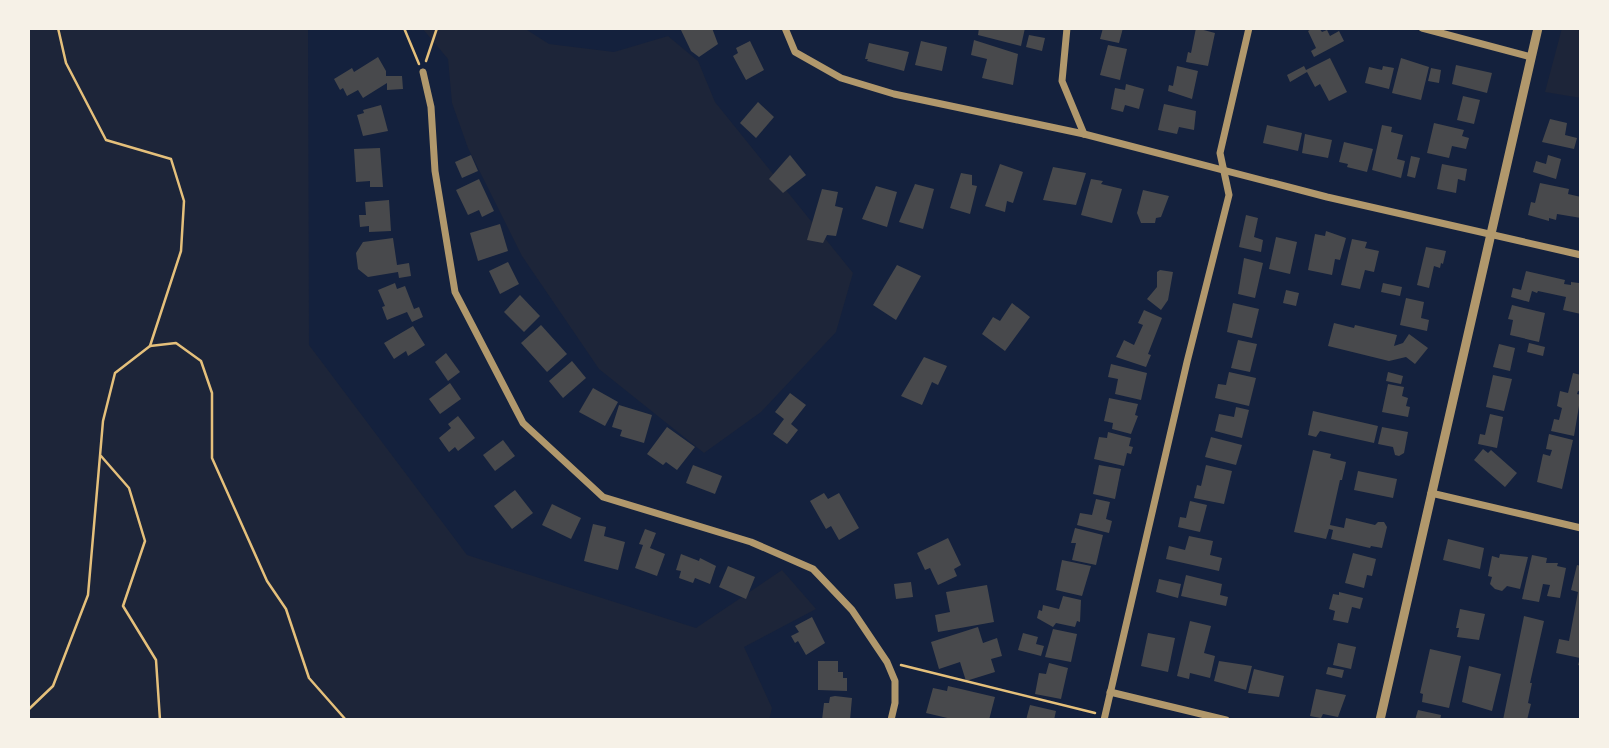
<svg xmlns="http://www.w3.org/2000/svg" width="1609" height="748" font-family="'DM Sans',sans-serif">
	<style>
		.green { fill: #1d2539 }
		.building { fill: #48494c }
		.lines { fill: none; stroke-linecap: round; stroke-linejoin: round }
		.path { stroke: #e5c07b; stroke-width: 2.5 }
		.minor { stroke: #b1986c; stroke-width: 7 }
		.tertiary { stroke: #b1986c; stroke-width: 9 }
	</style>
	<rect width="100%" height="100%" fill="#14213d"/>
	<g class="green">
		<path d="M28 28H308L309 345 467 555 696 628 782 570 816 609 744 647 772 708 769 720H28Z"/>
		<path d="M422 28H524L549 44 614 52 668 36 698 61 715 102 853 273 836 332 761 412 704 453 599 369 522 256 468 148 452 103 448 59Z"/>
		<path d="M1562 28H1581V98L1545 92Z"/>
	</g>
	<g class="building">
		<path d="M680 28H712L718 44 699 57 691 51Z"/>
		<path d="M979 28H1025L1021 46 978 35Z"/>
		<path d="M1103 28H1123L1119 43 1100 39Z"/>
		<path d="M1196 28 1215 33 1208 66 1186 62 1188 52 1191 53Z"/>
		<path d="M1313 28H1319L1322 32 1327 30 1330 36 1339 31 1344 41 1314 57 1311 51 1316 48 1308 31Z"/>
		<path d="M1029 35 1045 38 1042 51 1026 47Z"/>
		<path d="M974 40 1018 54 1013 85 982 78 987 59 971 55Z"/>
		<path d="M750 41 764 70 746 80 733 56 738 53 736 48Z"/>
		<path d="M921 41 947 47 942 71 915 65Z"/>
		<path d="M869 43 909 52 904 71 867 61 868 59H865Z"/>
		<path d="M1108 45 1127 49 1120 80 1100 75Z"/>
		<path d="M378 57 386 71V76H402L403 89 387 90V83L363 98 358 90 347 96 343 88 340 90 334 79 352 68 354 72Z"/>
		<path d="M1330 58 1347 92 1329 101 1320 84 1315 87 1307 72 1290 82 1287 75 1304 66 1306 70Z"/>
		<path d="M1401 58 1429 67 1421 100 1392 93Z"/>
		<path d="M1456 65 1492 73 1487 93 1452 84Z"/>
		<path d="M1177 66 1198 71 1192 99 1168 91 1169 85 1173 86Z"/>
		<path d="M1383 66 1394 68 1389 89 1365 83 1369 67 1382 70Z"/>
		<path d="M1431 68 1441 70 1439 83 1428 81Z"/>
		<path d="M1126 84 1144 89 1139 109 1125 105 1123 112 1111 109 1115 88 1125 90Z"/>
		<path d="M1463 96 1480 100 1474 124 1457 120Z"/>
		<path d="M758 102 774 117 756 138 740 123Z"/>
		<path d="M1164 104 1196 111 1194 130 1179 127 1177 134 1158 130Z"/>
		<path d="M381 105 388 131 363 136 357 115 364 113 363 110Z"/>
		<path d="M1550 119 1567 123 1565 135 1577 138 1574 149 1542 142Z"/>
		<path d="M1434 123 1464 130 1462 136 1469 138 1466 149 1452 146 1449 158 1427 153Z"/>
		<path d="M1267 125 1302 133 1298 151 1263 143Z"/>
		<path d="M1382 125 1392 127 1391 132 1403 135 1397 159 1405 161 1401 178 1372 170Z"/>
		<path d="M1305 134 1332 140 1328 158 1302 153Z"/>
		<path d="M1344 142 1373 149 1367 172 1347 167 1348 164 1339 162Z"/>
		<path d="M380 148 383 187H370V181L356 182 354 149Z"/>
		<path d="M471 155 478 171 462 178 455 162Z"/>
		<path d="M790 155 806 175 783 193 769 179Z"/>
		<path d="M1548 155 1561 159 1556 179 1533 172 1536 161 1546 164Z"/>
		<path d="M1411 156 1420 158 1415 178 1407 176Z"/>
		<path d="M1000 164 1023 172 1013 203 1007 201 1005 212 985 206Z"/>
		<path d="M1442 164 1467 169 1465 181 1458 179 1456 193 1437 189Z"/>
		<path d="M1053 167 1086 173 1076 205 1043 200Z"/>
		<path d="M961 173 972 175V185L977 186 970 214 950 208Z"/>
		<path d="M479 179 494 211 482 217 479 210 468 215 456 190Z"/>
		<path d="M1091 179 1103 181 1101 184 1122 189 1112 223 1081 215Z"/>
		<path d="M1540 183 1569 189 1568 194 1581 197V218L1557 214 1556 220 1549 218V221L1528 215 1531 202 1535 203Z"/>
		<path d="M915 184 934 189 923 229 899 222Z"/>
		<path d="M876 186 897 192 887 227 862 219Z"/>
		<path d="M822 189 838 192 835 206 843 208 836 236 827 235 823 243 807 240Z"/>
		<path d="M1143 190 1169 196 1161 217 1156 218 1155 223H1141L1137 213Z"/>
		<path d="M389 200 391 231 369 232V226L360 227 359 215H366L365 202Z"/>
		<path d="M1246 215 1258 218 1254 237 1263 240 1261 252 1239 247Z"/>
		<path d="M500 224 508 251 478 261 470 233Z"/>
		<path d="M1326 231 1346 238 1340 260 1335 259 1332 275 1308 270 1315 234 1325 236Z"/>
		<path d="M1276 237 1297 242 1290 274 1269 269Z"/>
		<path d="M393 238 397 265 409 263 411 276 399 278 398 272 368 277 358 269 356 253 363 242Z"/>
		<path d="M1352 239 1367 242 1365 248 1379 251 1374 272 1365 270 1360 289 1341 285Z"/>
		<path d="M1426 247 1446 251 1443 264 1441 263 1440 268 1434 266 1429 288 1417 285Z"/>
		<path d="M1244 258 1263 263 1255 298 1238 294Z"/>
		<path d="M508 262 519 284 500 294 489 271Z"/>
		<path d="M897 265 921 276 896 320 873 305Z"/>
		<path d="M1160 270 1173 272 1168 300 1161 310 1147 299 1157 287V272Z"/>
		<path d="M1526 271 1565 280 1564 284 1571 285V282L1579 283 1581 314 1563 310 1566 297 1538 291 1537 293 1532 291 1529 302 1511 297 1513 288 1521 290Z"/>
		<path d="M395 283 397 289 405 286 414 309 419 307 423 317 412 322 407 312 387 320 382 307 385 306 378 290Z"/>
		<path d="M1383 283 1402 287 1400 296 1381 292Z"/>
		<path d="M1286 290 1299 293 1296 306 1283 303Z"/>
		<path d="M520 295 540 316 524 332 504 312Z"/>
		<path d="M1406 298 1424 302 1421 318 1429 320 1427 331 1400 325Z"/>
		<path d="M1012 303 1030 317 1005 351 982 334 993 317 1000 321Z"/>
		<path d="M1233 303 1259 309 1252 338 1227 332Z"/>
		<path d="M1512 305 1545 313 1539 342 1510 335 1513 320 1508 319Z"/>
		<path d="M1144 310 1162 318 1148 354 1151 355 1146 367 1116 357 1124 340 1134 345 1143 325 1138 323Z"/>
		<path d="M1334 323 1354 328 1355 325 1397 335 1394 346 1403 343 1409 334 1428 348 1415 364 1406 357 1389 361 1328 346Z"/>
		<path d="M541 325 567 354 547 372 521 343Z"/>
		<path d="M413 326 425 345 408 356 406 351 394 359 384 343Z"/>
		<path d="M1238 340 1257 344 1250 372 1231 368Z"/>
		<path d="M1529 343 1545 347 1543 356 1527 352Z"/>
		<path d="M1499 344 1515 348 1510 371 1493 367Z"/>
		<path d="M446 353 460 372 448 381 435 362Z"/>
		<path d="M924 357 947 366 938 385 932 382 922 405 901 396Z"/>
		<path d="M572 361 586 378 563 398 549 381Z"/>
		<path d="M1111 364 1147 373 1141 400 1115 394 1118 379 1108 377Z"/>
		<path d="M1229 372 1256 378 1249 406 1215 398 1218 384 1226 385Z"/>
		<path d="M1388 372 1403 376 1401 384 1386 381Z"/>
		<path d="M1573 373 1581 375V392L1578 391 1577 394 1581 395V407L1579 406 1574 436 1551 431 1554 419 1559 420 1562 408 1557 406 1560 391 1568 393Z"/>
		<path d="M1493 375 1512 379 1504 411 1486 407Z"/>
		<path d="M450 383 461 399 440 414 429 399Z"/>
		<path d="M1388 384 1404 387 1402 396 1408 398 1406 406 1410 407 1408 417 1382 412Z"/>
		<path d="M593 388 618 402 605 426 579 412Z"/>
		<path d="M790 393 806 405 791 424 798 430 787 444 773 434 784 419 775 412Z"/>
		<path d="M1109 398 1138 404 1135 415 1138 416 1131 434 1112 429 1113 423 1104 421Z"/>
		<path d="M619 405 652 415 644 443 620 436 622 430 612 427Z"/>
		<path d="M1236 407 1249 410 1242 438 1215 431 1219 414 1234 417Z"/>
		<path d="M1313 411 1378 426 1374 443 1320 431 1316 437 1308 435Z"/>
		<path d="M1490 414 1503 417 1497 448 1478 444 1480 434 1485 435Z"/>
		<path d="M458 416 475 438 458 451 455 447 449 452 439 438 451 428 448 424Z"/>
		<path d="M667 427 695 447 677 470 666 462 663 465 647 454Z"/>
		<path d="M1382 427 1408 432 1404 453 1399 456 1395 455 1393 447 1378 444Z"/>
		<path d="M1108 432 1131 438 1129 446 1133 447 1131 454 1127 453 1124 466 1094 459 1099 437 1107 438Z"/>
		<path d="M1549 434 1573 440 1562 489 1537 482 1543 454 1550 456 1552 450 1546 449Z"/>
		<path d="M1211 437 1242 445 1236 465 1205 457Z"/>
		<path d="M503 440 515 456 495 471 483 455Z"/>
		<path d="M1483 449 1488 453 1491 450 1517 473 1505 487 1474 460Z"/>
		<path d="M1313 450 1331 454 1330 458 1346 462 1342 480H1340L1330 525 1344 528 1346 518 1375 525 1378 522H1384L1387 527 1382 548 1371 546 1370 548 1331 539 1333 530 1329 529 1326 539 1294 532Z"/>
		<path d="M693 465 722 476 715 494 686 483Z"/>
		<path d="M1099 465 1121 469 1115 499 1093 494Z"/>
		<path d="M1206 465 1232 471 1224 504 1194 498 1197 485 1201 486Z"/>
		<path d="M1358 471 1397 479 1393 498 1354 490Z"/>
		<path d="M515 490 533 513 512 529 494 506Z"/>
		<path d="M824 493 828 499 839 493 859 528 839 540 831 526 826 529 810 501Z"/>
		<path d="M1096 499 1110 502 1106 519 1112 521 1109 533 1077 525 1080 513 1092 515Z"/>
		<path d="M1190 501 1207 505 1200 532 1178 527 1180 517 1186 518Z"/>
		<path d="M552 504 581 518 571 539 542 525Z"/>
		<path d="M593 524 606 527 604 536 625 542 618 570 584 561Z"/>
		<path d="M1075 528 1103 535 1096 565 1072 560 1076 543H1071Z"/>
		<path d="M645 529 656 533 650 548 665 554 657 576 635 568 643 545 639 544Z"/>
		<path d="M1189 536 1213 541 1210 555 1222 558 1219 571 1166 559 1169 546 1185 550Z"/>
		<path d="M948 538 961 565 954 569 957 576 938 585 930 568 925 570 917 553Z"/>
		<path d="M1448 539 1484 548 1480 569 1443 560Z"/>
		<path d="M1353 553 1376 559 1372 576 1367 575 1364 588 1345 583Z"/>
		<path d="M681 554 699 561 700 558 716 566 710 584 695 578 693 583 679 578 681 571 676 570Z"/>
		<path d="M1500 554 1528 557 1520 589 1507 586 1502 591 1495 589 1490 584 1492 577 1488 576 1492 556 1499 558Z"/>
		<path d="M1532 555 1547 558 1546 563H1558L1557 566 1566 568 1560 598 1547 596 1550 585 1543 584 1539 602 1522 599Z"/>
		<path d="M1062 560 1091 566 1082 596 1056 590Z"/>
		<path d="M1577 565 1581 566V666L1578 665 1580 658 1556 653 1559 639 1569 641 1578 592 1571 590Z"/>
		<path d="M728 566 755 577 746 599 719 587Z"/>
		<path d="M1186 575 1222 584 1220 595 1228 597 1226 606 1181 596Z"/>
		<path d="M1159 579 1181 584 1178 598 1156 592Z"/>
		<path d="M911 582 913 597 896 599 894 584Z"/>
		<path d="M987 585 994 622 938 632 935 615 950 612 946 592Z"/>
		<path d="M1339 592 1363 598 1360 609 1352 607 1348 623 1333 620 1335 611 1329 609 1333 594 1339 595Z"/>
		<path d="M1063 596 1081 600 1080 622 1077 621 1075 627 1056 623 1053 627 1037 618 1039 610 1042 611 1043 605 1059 609Z"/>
		<path d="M1460 609 1485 614 1479 640 1457 637 1459 628H1456Z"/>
		<path d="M1524 616 1544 621 1530 683H1532L1528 703 1531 704 1527 720H1503Z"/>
		<path d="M812 617 825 643 806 655 798 641 795 643 791 636 799 632 795 626Z"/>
		<path d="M1190 621 1211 626 1204 653 1215 656 1210 678 1190 673 1189 679 1177 676Z"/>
		<path d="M978 627 983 643 997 638 1002 656 991 659 995 672 966 681 960 662 939 669 931 642Z"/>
		<path d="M1053 629 1077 634 1071 662 1045 657Z"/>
		<path d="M1023 633 1038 637 1036 644 1044 646 1041 656 1018 650Z"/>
		<path d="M1148 633 1175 638 1168 672 1141 666Z"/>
		<path d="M1338 643 1356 647 1351 669 1333 665Z"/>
		<path d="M1430 649 1461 656 1449 708 1422 702 1423 694 1420 693Z"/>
		<path d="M818 661H838V672H843V678H847V691L818 690Z"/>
		<path d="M1219 661 1252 666 1246 690 1214 681Z"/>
		<path d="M1049 663 1068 668 1061 699 1035 694 1039 673 1046 674Z"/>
		<path d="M1469 666 1501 674 1492 711 1462 702Z"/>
		<path d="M1328 667 1344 670 1342 678 1326 674Z"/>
		<path d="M1254 669 1284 676 1279 697 1248 693Z"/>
		<path d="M948 686 995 697 989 720H956L926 713 933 688 947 691Z"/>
		<path d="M1316 689 1346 695 1338 717 1323 714 1321 718 1310 716Z"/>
		<path d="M835 696 852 698 850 720H822L824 703H829L830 697Z"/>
		<path d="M1030 705 1056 711 1054 720H1026Z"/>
		<path d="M1418 710 1441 715 1440 720H1415Z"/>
	</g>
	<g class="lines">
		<g class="path">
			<path d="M58 28 66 63 106 140 171 159 184 201 181 251 150 346"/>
			<path d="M404 28 419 64"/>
			<path d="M426 61 437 28"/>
			<path d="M101 456 129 488 145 541 123 606 156 660 160 720"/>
			<path d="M901 665 1095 713"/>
			<path d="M28 710 53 686 88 595 103 421 115 373 150 346 176 343 201 361 212 393V458L267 581 286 609 309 678 346 720"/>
		</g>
		<g class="minor">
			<path d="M785 28 795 52 841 78 894 94 1084 134 1327 197 1581 255"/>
			<path d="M1067 28 1062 81 1084 134"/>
			<path d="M1422 28 1531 57"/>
			<path d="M423 72 431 107 435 171 455 292 523 423 603 497 751 542 813 569 852 610 887 662 895 681V703L891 720"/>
			<path d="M1431 493 1581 528"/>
			<path d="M1110 692 1226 720"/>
			<path d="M1104 720 1187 362 1229 195 1220 153 1249 28"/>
		</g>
		<path class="tertiary" d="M1380 720 1538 28"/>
	</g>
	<rect width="1609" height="748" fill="none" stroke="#f6f1e7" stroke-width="60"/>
</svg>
